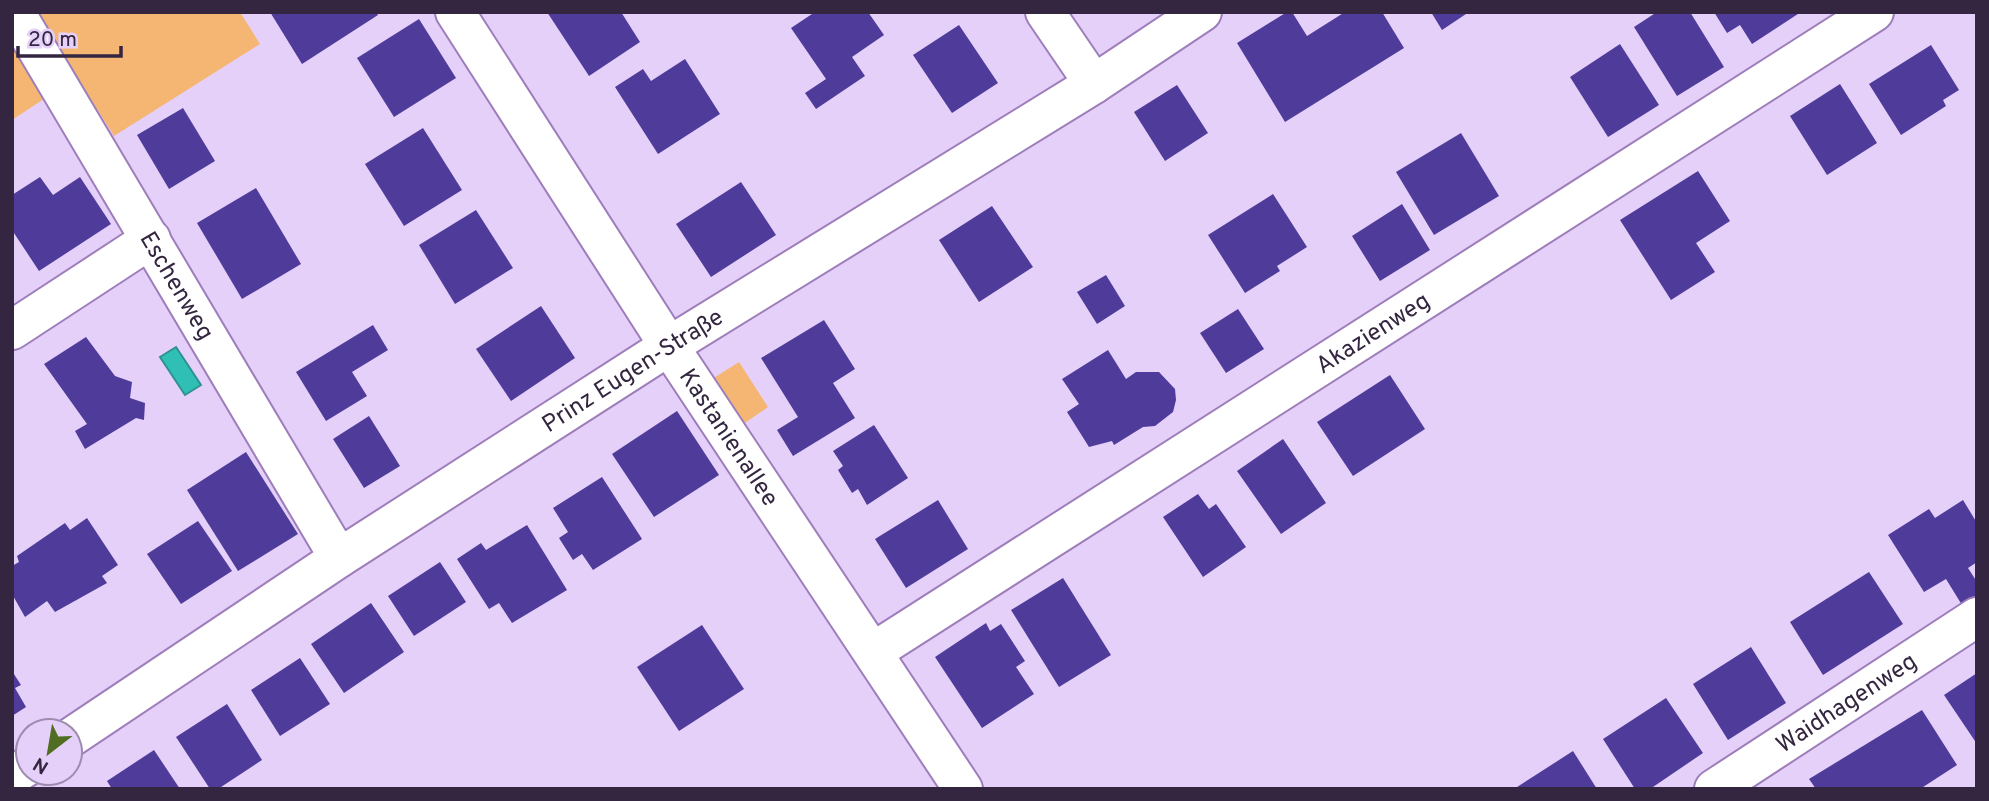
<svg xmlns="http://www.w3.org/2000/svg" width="1989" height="801" font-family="Overpass,sans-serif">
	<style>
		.green { fill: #f4b672 }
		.water { fill: #2fbfb5; stroke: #309192; stroke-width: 2 }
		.building { fill: #4f3b99 }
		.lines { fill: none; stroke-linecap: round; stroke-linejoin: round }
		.minor-casing { stroke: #9e7dbb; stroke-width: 42 }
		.minor { stroke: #fff; stroke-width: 38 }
		.labels { text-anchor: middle; stroke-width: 7; stroke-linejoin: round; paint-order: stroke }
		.street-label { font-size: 24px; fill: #342640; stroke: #e5d0f9 }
	</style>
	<rect width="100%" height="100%" fill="#e5d0f9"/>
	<g class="green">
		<path d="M36 12H240L260 44 114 136Z"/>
		<path d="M12 38 50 95 12 120Z"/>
		<path d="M739 362 768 407 739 427 709 381Z"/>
	</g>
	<path class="water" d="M176 347 201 385 185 395 160 357Z"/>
	<g class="building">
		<path d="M270 12H376L378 15 302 64Z"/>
		<path d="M547 12H621L640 42 589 76Z"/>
		<path d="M815 12H868L884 35 852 57 865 76 816 109 805 93 826 79 791 28Z"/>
		<path d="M1287 12H1292L1307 36 1345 12H1382L1404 48 1285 122 1237 43Z"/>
		<path d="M1431 12H1469L1442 30Z"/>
		<path d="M1657 12H1690L1724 67 1677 96 1634 27Z"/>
		<path d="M1714 12H1801L1752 44 1740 25 1727 33Z"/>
		<path d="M419 19 456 78 394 117 357 58Z"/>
		<path d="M959 25 998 83 952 113 913 55Z"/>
		<path d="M1620 44 1659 105 1608 137 1570 77Z"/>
		<path d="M1931 45 1959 90 1943 100 1946 106 1901 135 1869 84Z"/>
		<path d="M685 59 720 114 658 154 615 87 643 69 651 81Z"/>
		<path d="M1840 84 1877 143 1827 175 1790 116Z"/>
		<path d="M1177 85 1208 133 1165 161 1134 112Z"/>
		<path d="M183 108 215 161 169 189 137 135Z"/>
		<path d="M423 128 462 190 404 226 365 164Z"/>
		<path d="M1461 133 1499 196 1434 235 1396 172Z"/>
		<path d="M1698 171 1730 221 1696 243 1715 272 1671 300 1620 220Z"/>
		<path d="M40 177 53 195 80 177 111 224 39 271 12 230V195Z"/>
		<path d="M741 182 776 235 711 277 676 224Z"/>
		<path d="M256 188 301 264 242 299 197 223Z"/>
		<path d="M1273 194 1307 247 1277 266 1280 271 1245 293 1208 235Z"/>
		<path d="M1402 204 1430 250 1380 281 1352 236Z"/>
		<path d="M992 206 1033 267 979 302 939 240Z"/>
		<path d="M476 210 513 268 455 304 419 245Z"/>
		<path d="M1106 275 1125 306 1097 324 1077 292Z"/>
		<path d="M541 306 575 358 511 401 476 349Z"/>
		<path d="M1238 309 1264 349 1226 373 1200 333Z"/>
		<path d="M824 320 855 369 833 383 855 418 793 456 777 430 798 417 761 358Z"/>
		<path d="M373 325 388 350 352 372 367 396 326 421 296 372Z"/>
		<path d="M86 337 115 376 132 382 130 398 145 403 144 420 136 418 85 449 75 431 87 424 44 364Z"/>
		<path d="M1108 350 1126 379 1136 372H1159L1175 389 1176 400 1173 412 1155 426 1143 427 1114 445 1112 441 1089 447 1067 412 1079 404 1062 379Z"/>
		<path d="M1390 375 1425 429 1353 476 1317 422Z"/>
		<path d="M677 411 719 475 654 517 612 454Z"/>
		<path d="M369 416 400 466 364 488 333 439Z"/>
		<path d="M874 425 908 478 867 505 858 489 852 493 838 470 843 466 833 451Z"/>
		<path d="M1283 439 1326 503 1281 534 1237 471Z"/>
		<path d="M246 452 298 534 238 571 187 490Z"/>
		<path d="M602 477 642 539 593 570 582 554 573 560 559 538 568 532 553 508Z"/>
		<path d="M1198 494 1209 509 1216 504 1246 547 1203 577 1163 517Z"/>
		<path d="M938 500 968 549 906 588 875 539Z"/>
		<path d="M1963 500 1977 523V562L1968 568 1977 582V596L1962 605 1946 579 1924 592 1888 535 1929 509 1935 518Z"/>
		<path d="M87 518 118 565 102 576 107 583 55 612 47 601 25 617 12 594V566L19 562 17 556 65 523 70 530Z"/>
		<path d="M198 521 232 571 181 604 147 554Z"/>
		<path d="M527 525 567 590 512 623 499 603 489 609 457 559 481 543 486 550Z"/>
		<path d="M440 562 466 602 414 636 388 596Z"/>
		<path d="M1869 572 1903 624 1823 675 1790 622Z"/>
		<path d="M1063 578 1111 655 1059 687 1011 610Z"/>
		<path d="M371 603 404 652 344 693 311 644Z"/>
		<path d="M986 623 990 631 1001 624 1025 661 1016 667 1034 694 982 728 935 657Z"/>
		<path d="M702 625 744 689 679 731 637 667Z"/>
		<path d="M1751 647 1786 703 1728 740 1693 684Z"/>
		<path d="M300 658 330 704 280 736 251 690Z"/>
		<path d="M12 671 21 685 15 688 26 707 12 716Z"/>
		<path d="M1977 673V744L1944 695Z"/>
		<path d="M1666 698 1703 753 1650 789H1635L1603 739Z"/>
		<path d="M227 704 262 760 218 789H210L176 737Z"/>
		<path d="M1922 710 1957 765 1920 789H1816L1809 779Z"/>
		<path d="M154 750 180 789H112L107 781Z"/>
		<path d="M1573 751 1597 789H1514Z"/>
	</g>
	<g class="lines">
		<defs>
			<g id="minor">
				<path id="s1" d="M15 12 339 558"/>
				<path id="s2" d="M455 12 669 346 963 789"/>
				<path d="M1045 12 1094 84"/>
				<path d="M12 330 151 239"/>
				<path id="s3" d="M873 652 1874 12"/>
				<path id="s4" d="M70 738 339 558 669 346 1094 84 1202 12"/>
				<path d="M12 776 28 766"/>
				<path id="s5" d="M1714 789 1977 617"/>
			</g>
		</defs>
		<use href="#minor" class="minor-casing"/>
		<use href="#minor" class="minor"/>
	</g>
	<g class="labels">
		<g class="street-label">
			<text dy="8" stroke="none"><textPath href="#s1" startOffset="318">Eschenweg</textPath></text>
			<text dy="8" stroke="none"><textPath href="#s3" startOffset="593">Akazienweg</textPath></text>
			<text dy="8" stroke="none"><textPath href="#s4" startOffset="672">Prinz Eugen-Straße</textPath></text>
			<text dy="8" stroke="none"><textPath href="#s2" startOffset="506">Kastanienallee</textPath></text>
			<text dy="8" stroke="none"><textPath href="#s5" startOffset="158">Waidhagenweg</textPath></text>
		</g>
	</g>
	<rect width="1989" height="801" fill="none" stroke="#342640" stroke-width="28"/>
	<g transform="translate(49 752) rotate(211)"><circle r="33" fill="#e5d0f9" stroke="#9e8caf" stroke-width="2"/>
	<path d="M0-5L12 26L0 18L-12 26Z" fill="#506d22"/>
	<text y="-10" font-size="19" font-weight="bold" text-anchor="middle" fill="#342640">N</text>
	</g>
	<path d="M18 46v10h103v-10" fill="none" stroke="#342640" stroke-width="3.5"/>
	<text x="28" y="46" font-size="21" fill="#342640" stroke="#e5d0f9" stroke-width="5" paint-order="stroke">20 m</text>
</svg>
